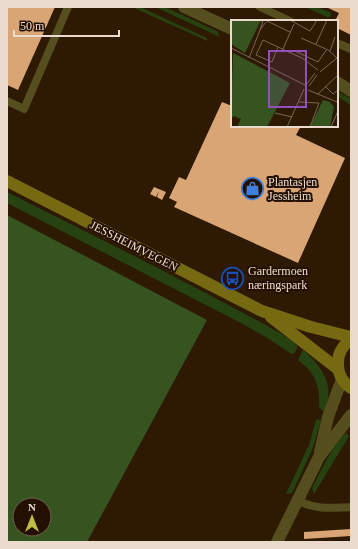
<svg xmlns="http://www.w3.org/2000/svg" width="358" height="549" font-family="'Times New Roman',serif">
	<style>
		.green { fill: #264211 }
		.forest { fill: #35541f; fill-rule: evenodd }
		.building { fill: #d9a574 }
		.lines { fill: none; stroke-linecap: round; stroke-linejoin: round }
		.lane { stroke: #554e1f; stroke-width: 8 }
		.street { stroke: #554e1f; stroke-width: 12 }
		.secondary { stroke: #756911; stroke-width: 12 }
		.labels { text-anchor: middle; stroke-width: 4; stroke-linejoin: round; paint-order: stroke }
		.poi-label { font-size: 12px; fill: #eadbce; stroke: #241000; text-anchor: start }
		.street-label { font-size: 12px; fill: #eadbce; stroke: #241000 }
		.inset-road { fill: none; stroke: #796754; stroke-width: 1 }
		.view { fill: #914fc2; fill-opacity: 0.15; stroke: #914fc2; stroke-width: 2 }
		.inset-edge { fill: none; stroke: #eadbce; stroke-width: 2 }
	</style>
	<rect width="100%" height="100%" fill="#2e1903"/>
	<g class="green">
		<path d="M132 7H140L207 38V41L203 39Z"/>
		<path d="M155 7H165L217 31 220 37Z"/>
		<path d="M305 7H317L331 13 330 17H327Z"/>
		<path d="M337 91 351 99V105L337 96Z"/>
		<path d="M7 192C87 232 167 272 245 314 254 319 294 339 297 346 298 349 295 351 294 354L290 353 269 339 243 324 7 203Z"/>
		<path d="M303 350C322 366 336 386 324 412L319 407C320 393 318 380 308 369 305 365 301 363 298 360Z"/>
		<path d="M318 419 321 421 312 450 292 493 286 494 309 445 316 420Z"/>
		<path d="M346 433 349 436 314 494 312 488C322 469 331 448 346 433Z"/>
	</g>
	<path class="forest" d="M7 215 207 320 87 542H7ZM20 505H44V529H20Z"/>
	<g class="building">
		<path d="M7 7H55L18 90 7 85Z"/>
		<path d="M326 7H351V35L337 28V21H335L339 13Z"/>
		<path d="M222 102 232 106V126H301L296 135 345 158 298 263 174 207 177 202 169 198 179 177 186 180Z"/>
		<path d="M154 187 166 192 162 200 157 197 159 191 156 197 150 194Z"/>
		<path d="M351 529V536L304 539V532Z"/>
	</g>
	<g class="lines">
		<g class="lane">
			<path d="M260 7 290 21"/>
			<path d="M337 43 351 49"/>
			<path d="M7 101 24 109 68 7"/>
			<path d="M298 501C320 510 328 508 351 507"/>
		</g>
		<g class="street">
			<path d="M184 7 232 29"/>
			<path d="M337 82 351 91"/>
			<path d="M320 452 328 417 342 379"/>
			<path d="M277 542 319 457 351 415"/>
		</g>
		<g class="secondary">
			<path d="M7 181 262 311 311 327 351 337"/>
			<path d="M271 317 338 369"/>
			<path d="M351 340C333 351 334 377 351 388"/>
		</g>
	</g>
	<defs>
		<symbol id="shop-ring" viewBox="-11 -11 22 22"><circle r="9.5" fill="#241000" stroke="#3f7fe0" stroke-width="1.5"/><path d="M-5-2.5h2.3a2.7 3.5 0 0 1 5.4 0H5L5.5 6h-11ZM-1.5-2.5h3a1.5 2.3 0 0 0-3 0Z" fill="#3f7fe0"/></symbol>
		<symbol id="bus-ring" viewBox="-11 -11 22 22"><circle r="9.5" fill="#241000" stroke="#1a4fb4" stroke-width="1.5"/><path d="M-5-6H5V4H4V6H2V4H-2V6H-4V4H-5ZM-3.5-4V0h7V-4ZM-3.5 1.2v1.5H-2V1.2ZM2 1.2v1.5H3.5V1.2Z" fill="#1a4fb4"/></symbol>
	</defs>
	<g fill-rule="evenodd">
		<use href="#shop-ring" x="240" y="176" width="25" height="25"/>
		<use href="#bus-ring" x="220" y="266" width="25" height="25"/>
	</g>
	<g class="labels">
		<g class="poi-label">
			<text x="268" y="186">Plantasjen<tspan x="268" dy="14">Jessheim</tspan></text>
			<text x="248" y="275">Gardermoen<tspan x="248" dy="14">næringspark</tspan></text>
		</g>
		<g class="street-label">
			<text transform="translate(134 246) rotate(27)" y="4">JESSHEIMVEGEN</text>
		</g>
	</g>
	<g transform="translate(231 20)">
		<rect width="107" height="107" fill="#2e1903"/>
		<path d="M0 0H34L29 2 14 33 0 24ZM2 33 59 63 36 107H6L10 99 3 96 0 99ZM92 80 99 82 103 87 99 107H79Z" fill="#35541f"/>
		<path class="inset-road" d="M59 0 79 11 86 0M32 1 29 10 35 2M36 1 59 12M70 18 95 29M85 24 96 0M47 27 41 42 25 35 32 20 62 34 71 38 87 50M0 28 74 65M52 29 63 4M64 31 87 42 96 29 106 38M99 31 104 17M18 38 29 10M89 52 107 37M75 65 84 53M78 66 86 55M94 66 102 74 107 70M77 70 106 82M87 74 107 55M68 82 88 83 79 107M44 93 61 97M56 107 73 69M100 107 107 91"/>
		<path class="view" d="M38 31H75V87H38Z"/>
		<rect width="107" height="107" class="inset-edge"/>
	</g>
	<rect width="358" height="549" fill="none" stroke="#eadbce" stroke-width="16"/>
	<g transform="translate(32 517)"><circle r="19" fill="#241000" stroke="#736152"/>
	<path d="M0-3L7 15L0 10L-7 15Z" fill="#c0be41"/>
	<text y="-6" font-size="11" font-weight="bold" text-anchor="middle" fill="#eadbce">N</text>
	</g>
	<path d="M14 30v6h105v-6" fill="none" stroke="#eadbce" stroke-width="2"/>
	<text x="20" y="30" font-size="12" fill="#eadbce" stroke="#241000" stroke-width="3" paint-order="stroke">50 m</text>
</svg>
